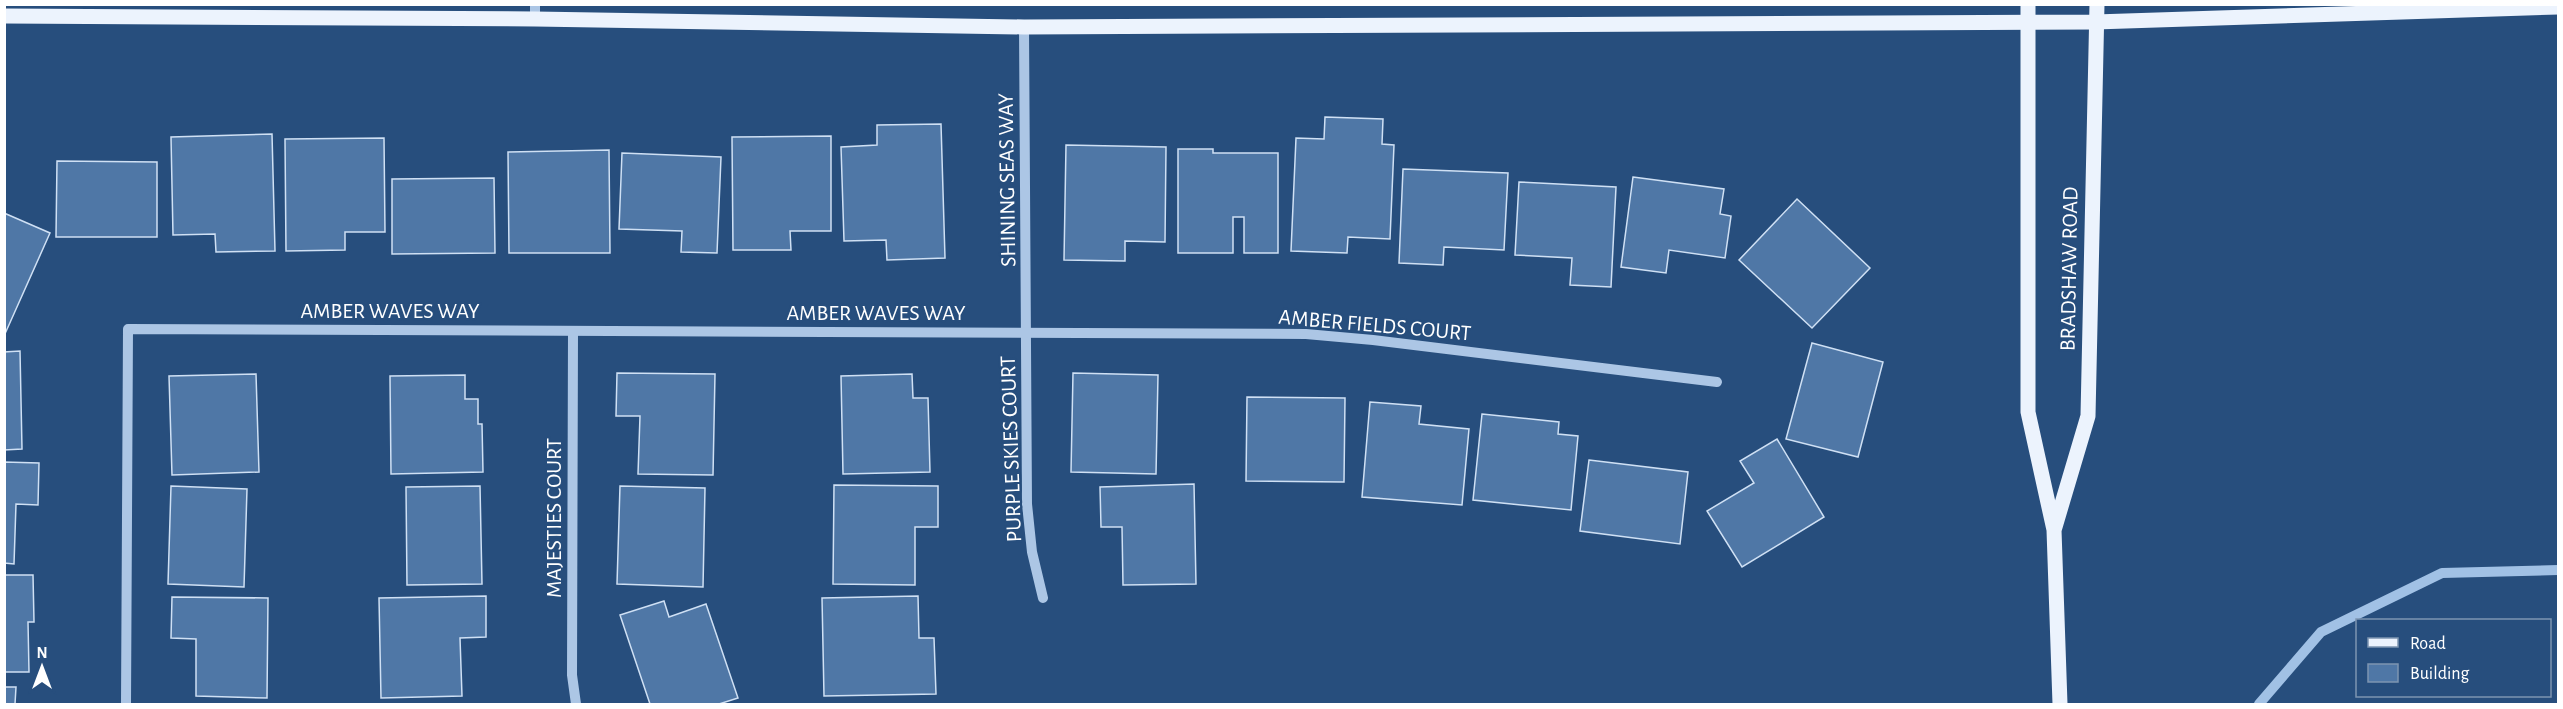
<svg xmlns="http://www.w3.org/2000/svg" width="2563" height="709" font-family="'Alegreya Sans',sans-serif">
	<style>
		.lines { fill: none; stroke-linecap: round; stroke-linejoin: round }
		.stream { stroke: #a1c1e5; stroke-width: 10 }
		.building { fill: #4f77a6; stroke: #cfe0f4; stroke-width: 1.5 }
		.minor { stroke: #acc6e5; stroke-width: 10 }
		.major { stroke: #ecf3fd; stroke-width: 15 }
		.labels { text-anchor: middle; stroke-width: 4.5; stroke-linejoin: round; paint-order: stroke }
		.street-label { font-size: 22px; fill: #fff; stroke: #274e7d }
	</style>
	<rect width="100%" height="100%" fill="#274e7d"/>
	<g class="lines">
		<path class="stream" d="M2259 704 2321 632 2442 573 2558 570"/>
	</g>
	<g class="building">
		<path d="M1325 117 1383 119 1382 144 1394 145 1390 239 1348 237 1347 253 1291 251 1296 138 1324 139Z"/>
		<path d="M941 124 945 258 887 260 886 240 844 241 841 147 877 145V125Z"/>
		<path d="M272 134 275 251 216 252 215 234 173 235 171 137Z"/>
		<path d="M831 136V231H790L791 250H733L732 137Z"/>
		<path d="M384 138 385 232H345V250L286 251 285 139Z"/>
		<path d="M1066 145 1166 147 1165 242 1125 241V261L1064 260Z"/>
		<path d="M1178 149H1213V153H1278V253H1244V217H1233V253H1178Z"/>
		<path d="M609 150 610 253H509L508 152Z"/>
		<path d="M622 153 721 157 717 253 681 252 682 231 619 229Z"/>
		<path d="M57 161 157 162V237H56Z"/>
		<path d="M1403 169 1508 173 1504 250 1444 247 1443 265 1399 263Z"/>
		<path d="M1633 177 1724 189 1720 214 1731 216 1725 258 1669 250 1666 273 1621 267Z"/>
		<path d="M494 178 495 253 392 254V179Z"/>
		<path d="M1519 182 1616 187 1611 287 1570 285 1572 258 1515 255Z"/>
		<path d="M1797 199 1870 268 1812 328 1739 260Z"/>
		<path d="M4 213 50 233 4 336Z"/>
		<path d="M1812 343 1883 362 1858 457 1786 439Z"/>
		<path d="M20 351 22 449 4 450V352Z"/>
		<path d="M617 373 715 374 713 475 638 474 640 416H616Z"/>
		<path d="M1073 373 1158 375 1156 474 1071 472Z"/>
		<path d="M256 374 259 472 172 475 169 376Z"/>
		<path d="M912 374 913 398H928L930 472 843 474 841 376Z"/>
		<path d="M465 375V399H478V424H482L483 472 391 474 390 376Z"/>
		<path d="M1247 397 1345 398 1344 482 1246 481Z"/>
		<path d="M1370 402 1421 406 1419 424 1469 429 1462 505 1362 497Z"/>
		<path d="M1482 414 1559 422 1558 434 1578 436 1571 510 1473 500Z"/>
		<path d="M1777 439 1824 517 1742 567 1707 511 1754 483 1740 461Z"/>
		<path d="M1589 460 1688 472 1680 544 1580 531Z"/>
		<path d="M4 462 39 463 38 505 16 504 14 564 4 563Z"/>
		<path d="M1194 484 1196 584 1123 585 1122 527H1101L1100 487Z"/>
		<path d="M834 485 938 486V527H915V585L833 584Z"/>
		<path d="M171 486 247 489 244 587 168 584Z"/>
		<path d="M480 486 482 584 407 585 406 487Z"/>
		<path d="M620 486 705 488 703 587 617 584Z"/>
		<path d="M4 575H33L34 622H28L29 672H4Z"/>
		<path d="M486 596V637L460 638 462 696 381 698 379 598Z"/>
		<path d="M918 596 919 638H934L936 694 824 696 822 598Z"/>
		<path d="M172 597 268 598 267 698 196 696V639L171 638Z"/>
		<path d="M664 601 669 617 706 604 738 698 719 704H650L620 615Z"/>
		<path d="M4 687H16L15 704H4Z"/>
	</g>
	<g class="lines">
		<g class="minor">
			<path d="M535 19V4"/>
			<path d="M1024 27 1027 504 1032 552 1043 598"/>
			<path d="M573 331 572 675 576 704"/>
			<path d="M126 704 128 329 1306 334 1373 340 1717 382"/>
		</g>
		<g class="major">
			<path d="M2028 4V412L2054 530 2060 704"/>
			<path d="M4 16 535 19 1024 27 2095 22 2558 7"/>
			<path d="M2055 527 2088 416 2097 4"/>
		</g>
	</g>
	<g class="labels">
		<g class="street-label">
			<text transform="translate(1006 180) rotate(-91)" y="8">SHINING SEAS WAY</text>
			<text transform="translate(2068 269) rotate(-89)" y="8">BRADSHAW ROAD</text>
			<text x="390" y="318">AMBER WAVES WAY</text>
			<text x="876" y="320">AMBER WAVES WAY</text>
			<text transform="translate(1375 324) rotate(5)" y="8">AMBER FIELDS COURT</text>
			<text transform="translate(1010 449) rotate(-92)" y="8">PURPLE SKIES COURT</text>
			<text transform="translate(553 518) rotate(-90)" y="8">MAJESTIES COURT</text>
		</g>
	</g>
	<rect width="2563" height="709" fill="none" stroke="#ffffff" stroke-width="12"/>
	<rect x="2356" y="619" width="195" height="78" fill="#274e7d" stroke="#7d95b1" stroke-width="1.5"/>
	<rect x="2368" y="638" width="30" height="9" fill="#ecf3fd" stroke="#7d95b1" stroke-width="1.5"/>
	<text x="2410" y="649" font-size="18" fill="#ffffff">Road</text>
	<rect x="2368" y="664" width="30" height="18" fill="#4f77a6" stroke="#7d95b1" stroke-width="1.5"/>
	<text x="2410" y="679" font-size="18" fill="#ffffff">Building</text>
	<g transform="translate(42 667)" stroke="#274e7d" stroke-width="4.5" paint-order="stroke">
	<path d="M0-4.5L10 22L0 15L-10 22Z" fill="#ffffff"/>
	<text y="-9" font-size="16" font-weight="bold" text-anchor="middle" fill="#ffffff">N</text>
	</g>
</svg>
